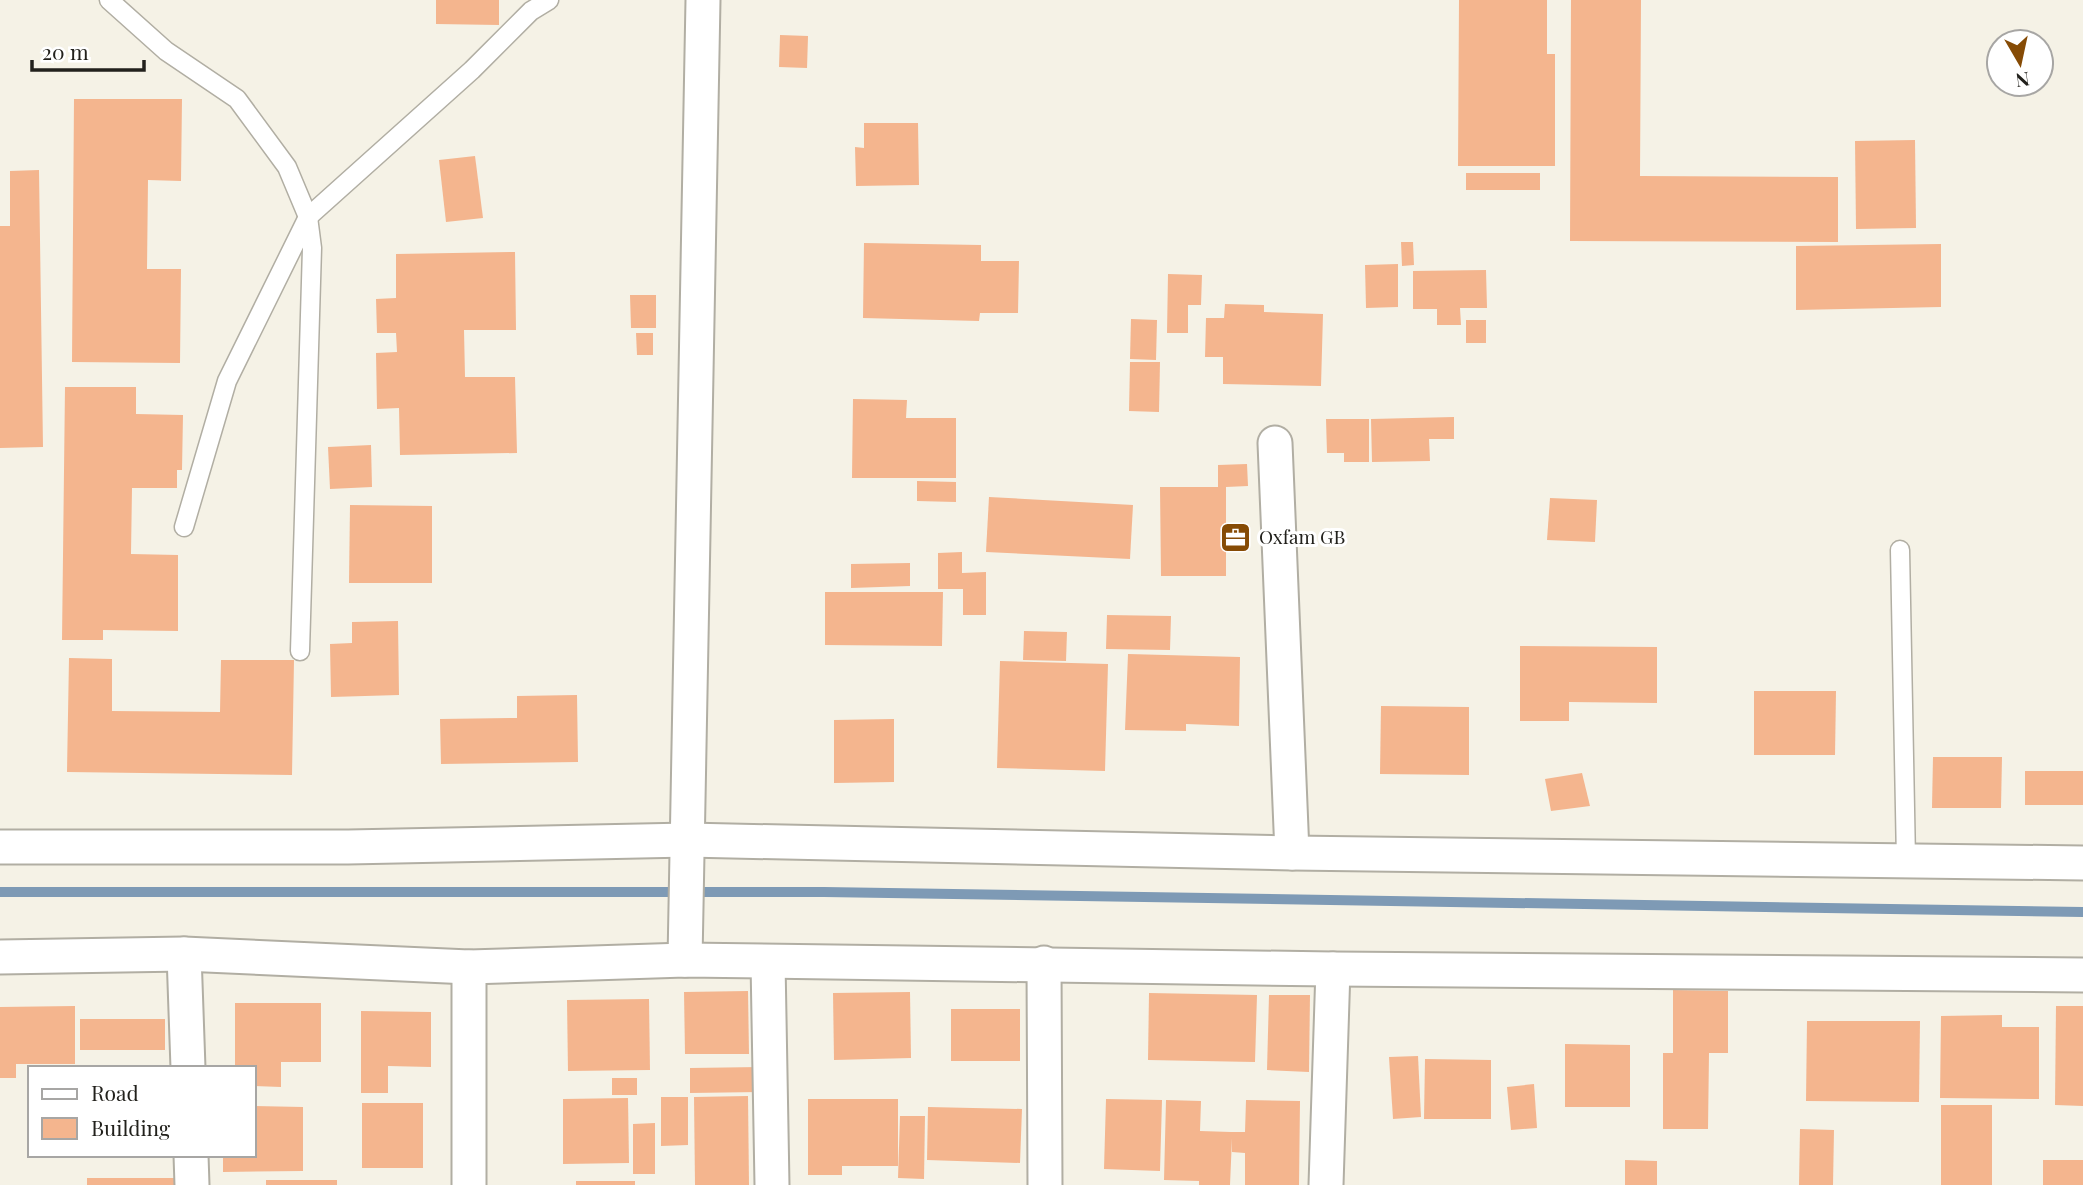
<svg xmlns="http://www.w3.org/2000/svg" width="2083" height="1185" font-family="'Playfair Display',serif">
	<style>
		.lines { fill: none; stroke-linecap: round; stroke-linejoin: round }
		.stream { stroke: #7e9ab5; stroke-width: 10 }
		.building { fill: #f4b58e }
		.service-casing { stroke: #b1aea3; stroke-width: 21 }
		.minor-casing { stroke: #b1aea3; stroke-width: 37 }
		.service { stroke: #fff; stroke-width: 18 }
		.minor { stroke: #fff; stroke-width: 33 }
		.labels { text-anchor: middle; stroke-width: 6; stroke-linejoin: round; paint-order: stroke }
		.poi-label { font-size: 19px; fill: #22211c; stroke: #fff; text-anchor: start }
	</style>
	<rect width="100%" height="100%" fill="#f5f2e6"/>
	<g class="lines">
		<path class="stream" d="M0 892H824L2083 912"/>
	</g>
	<g class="building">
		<path d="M436 0H499V25L436 24Z"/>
		<path d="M1459 0H1547V54H1555V166H1458Z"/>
		<path d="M1571 0H1641L1640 176 1838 177V242L1570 241Z"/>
		<path d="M780 35 808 36 807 68 779 67Z"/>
		<path d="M74 99H182L181 181 148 180 147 269H181L180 363 72 362Z"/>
		<path d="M864 123H918L919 185 856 186 855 147 864 148Z"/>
		<path d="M1915 140 1916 228 1856 229 1855 141Z"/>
		<path d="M475 156 483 218 446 222 439 160Z"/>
		<path d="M39 170 43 447 0 448V226H10V171Z"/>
		<rect x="1466" y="173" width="74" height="17"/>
		<path d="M1401 242H1413L1414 265 1402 266Z"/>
		<path d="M864 243 981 245V261H1019L1018 313H980L979 321 863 318Z"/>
		<path d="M1941 244V307L1796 310V246Z"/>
		<path d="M515 252 516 330H464L465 377H515L517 453 400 455 399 408 377 409 376 353 397 352 396 333H377L376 299 396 298V254Z"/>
		<path d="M1398 264V307L1366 308 1365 265Z"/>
		<path d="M1486 270 1487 308H1460L1461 325H1437V309H1413V271Z"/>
		<path d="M1168 274 1202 275 1201 305H1188V333H1167Z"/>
		<path d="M630 295H656V328H631Z"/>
		<path d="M1225 304 1264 305V312L1323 314 1321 386 1223 384V357H1205L1206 318H1224Z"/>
		<path d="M1131 319 1157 320 1156 360 1130 359Z"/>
		<rect x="1466" y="320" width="20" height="23"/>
		<path d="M636 333H653V355H637Z"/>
		<path d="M1130 362H1160L1159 412 1129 411Z"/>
		<path d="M65 387H136V414L183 415 182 470H177V488H132L131 554 178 555V631L103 630V640H62Z"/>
		<path d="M853 399 907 400 906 418H956V478H852Z"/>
		<path d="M1454 417V439H1429L1430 461 1372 462 1371 419Z"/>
		<path d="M1326 419H1369V462H1344V453H1327Z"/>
		<path d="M371 445 372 487 330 489 328 447Z"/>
		<path d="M1247 464 1248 486 1226 487V576H1161L1160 487H1218V465Z"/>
		<path d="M917 481 956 482V502L917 501Z"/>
		<path d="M989 497 1133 505 1130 559 986 552Z"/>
		<path d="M1550 498 1597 500 1595 542 1547 540Z"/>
		<path d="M350 505 432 506V583H349Z"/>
		<path d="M962 552V573L986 572V615H963V589H938V553Z"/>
		<path d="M910 563V586L851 588V564Z"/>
		<path d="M825 592H943L942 646 825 645Z"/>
		<path d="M1107 615 1171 616 1170 650 1106 649Z"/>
		<path d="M398 621 399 695 331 697 330 644 352 643V622Z"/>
		<path d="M1024 631 1067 632 1066 661 1023 660Z"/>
		<path d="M1520 646 1657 647V703L1569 702V721H1520Z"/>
		<path d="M1128 654 1240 657 1239 726 1186 724V731L1125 730Z"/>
		<path d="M69 658 112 659V711L220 712 221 660H294L292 775 67 772Z"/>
		<path d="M1000 661 1108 664 1105 771 997 768Z"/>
		<path d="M1754 691H1836L1835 755H1754Z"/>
		<path d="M577 695 578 762 441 764 440 719 517 718V696Z"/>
		<path d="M1381 706 1469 707V775L1380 774Z"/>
		<path d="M894 719V782L834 783V720Z"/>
		<path d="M1933 757H2002L2001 808H1932Z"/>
		<rect x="2025" y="771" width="58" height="34"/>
		<path d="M1582 773 1590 806 1551 811 1545 779Z"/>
		<path d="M1673 990 1728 991V1053H1709L1708 1129H1663V1053H1673Z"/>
		<path d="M748 991 749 1054H685L684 992Z"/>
		<path d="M910 992 911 1058 834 1060 833 993Z"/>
		<path d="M1149 993 1257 995 1255 1062 1148 1060Z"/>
		<path d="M1269 995H1310L1309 1072 1267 1070Z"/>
		<path d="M649 999 650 1070 568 1071 567 1000Z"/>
		<path d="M235 1003H321V1062H281V1087L254 1086V1068H235Z"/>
		<path d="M75 1006V1064H16V1078H0V1007Z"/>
		<path d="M2056 1006H2083V1106L2055 1105Z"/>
		<rect x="951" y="1009" width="69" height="52"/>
		<path d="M361 1011 431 1012V1067L388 1066V1093H361Z"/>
		<path d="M2002 1015V1027H2039V1099L1940 1098 1941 1016Z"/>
		<rect x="80" y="1019" width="85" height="31"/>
		<path d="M1807 1021H1920L1919 1102 1806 1101Z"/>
		<path d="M1565 1044 1630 1045V1107H1565Z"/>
		<path d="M1418 1056 1421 1117 1393 1119 1389 1057Z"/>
		<path d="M1425 1059 1491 1060V1119H1424Z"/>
		<path d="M760 1067V1092L690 1093V1068Z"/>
		<rect x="612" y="1078" width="25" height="17"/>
		<path d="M1534 1084 1537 1128 1511 1130 1507 1087Z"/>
		<path d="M748 1096 749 1185H695L694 1097Z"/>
		<path d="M661 1097H688V1145L661 1146Z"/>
		<path d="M628 1098 629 1163 563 1164V1099Z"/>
		<path d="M808 1099H898V1166H842V1175H808Z"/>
		<path d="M1106 1099 1162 1100 1160 1171 1104 1169Z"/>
		<path d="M1166 1100 1201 1101 1200 1131 1231 1132H1245L1246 1100 1300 1101 1299 1185H1245V1153L1232 1152V1138L1230 1185H1199V1181L1164 1180Z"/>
		<rect x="362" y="1103" width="61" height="65"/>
		<rect x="1941" y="1105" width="51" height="80"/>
		<path d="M254 1106 303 1107V1171L223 1172V1155H254Z"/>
		<path d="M928 1107 1022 1109 1020 1163 927 1160Z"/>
		<path d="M900 1116H925L924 1179 898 1178Z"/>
		<path d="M655 1123V1174H633V1124Z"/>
		<path d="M1800 1129 1834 1130 1833 1185H1799Z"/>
		<path d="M1625 1160 1657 1161V1185H1625Z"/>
		<rect x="2043" y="1160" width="40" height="25"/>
		<rect x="87" y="1178" width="94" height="7"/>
		<rect x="266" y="1180" width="71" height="5"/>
		<rect x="576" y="1181" width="59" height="4"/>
	</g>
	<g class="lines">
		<defs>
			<g id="service">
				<path d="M109 0 166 51 237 99 287 167 308 217 312 248 300 651"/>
				<path d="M184 527 227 381 308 217 472 70 531 11 549 0"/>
				<path d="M1900 550 1906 861"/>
			</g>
			<g id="minor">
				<path d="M1275 443 1292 853"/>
				<path d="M0 847H348L688 840 1292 853 2083 863"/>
				<path d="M184 954 188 1068"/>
				<path d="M0 957 184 954 469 967 685 960 1333 969 2083 975"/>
				<path d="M685 960 703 0"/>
				<path d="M768 962 772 1185"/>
				<path d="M1044 963 1045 1185"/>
				<path d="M191 1155 192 1185"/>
				<path d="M469 1185V967"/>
				<path d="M1326 1185 1333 969"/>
			</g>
		</defs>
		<use href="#service" class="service-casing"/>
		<use href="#minor" class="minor-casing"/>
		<use href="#service" class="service"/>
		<use href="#minor" class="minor"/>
	</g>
	<defs>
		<symbol id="office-square" viewBox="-11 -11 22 22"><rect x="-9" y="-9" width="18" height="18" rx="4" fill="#864b05" stroke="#fff"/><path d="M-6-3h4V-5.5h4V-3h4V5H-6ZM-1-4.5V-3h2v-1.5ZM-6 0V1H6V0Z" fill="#fff"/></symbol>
	</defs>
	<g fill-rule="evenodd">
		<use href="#office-square" x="1218" y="520" width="35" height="35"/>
	</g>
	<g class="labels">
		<g class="poi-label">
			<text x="1259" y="544">Oxfam GB</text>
		</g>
	</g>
	<rect x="28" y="1066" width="228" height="91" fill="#ffffff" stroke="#a7a6a4" stroke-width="2"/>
	<rect x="42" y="1089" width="35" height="10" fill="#ffffff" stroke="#a7a6a4" stroke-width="2"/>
	<text x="91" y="1101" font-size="21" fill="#22211c">Road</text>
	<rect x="42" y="1118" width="35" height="21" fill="#f4b58e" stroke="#a7a6a4" stroke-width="2"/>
	<text x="91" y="1136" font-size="21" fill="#22211c">Building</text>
	<g transform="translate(2020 63) rotate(171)"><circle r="33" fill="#ffffff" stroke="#a7a6a4" stroke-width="2"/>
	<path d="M0-5L12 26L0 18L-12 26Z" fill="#864b05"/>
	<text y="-10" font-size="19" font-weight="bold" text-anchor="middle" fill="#22211c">N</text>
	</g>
	<path d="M32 60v10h112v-10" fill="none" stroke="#22211c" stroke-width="3.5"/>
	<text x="42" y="60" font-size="21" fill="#22211c" stroke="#ffffff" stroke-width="5" paint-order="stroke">20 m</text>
</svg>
